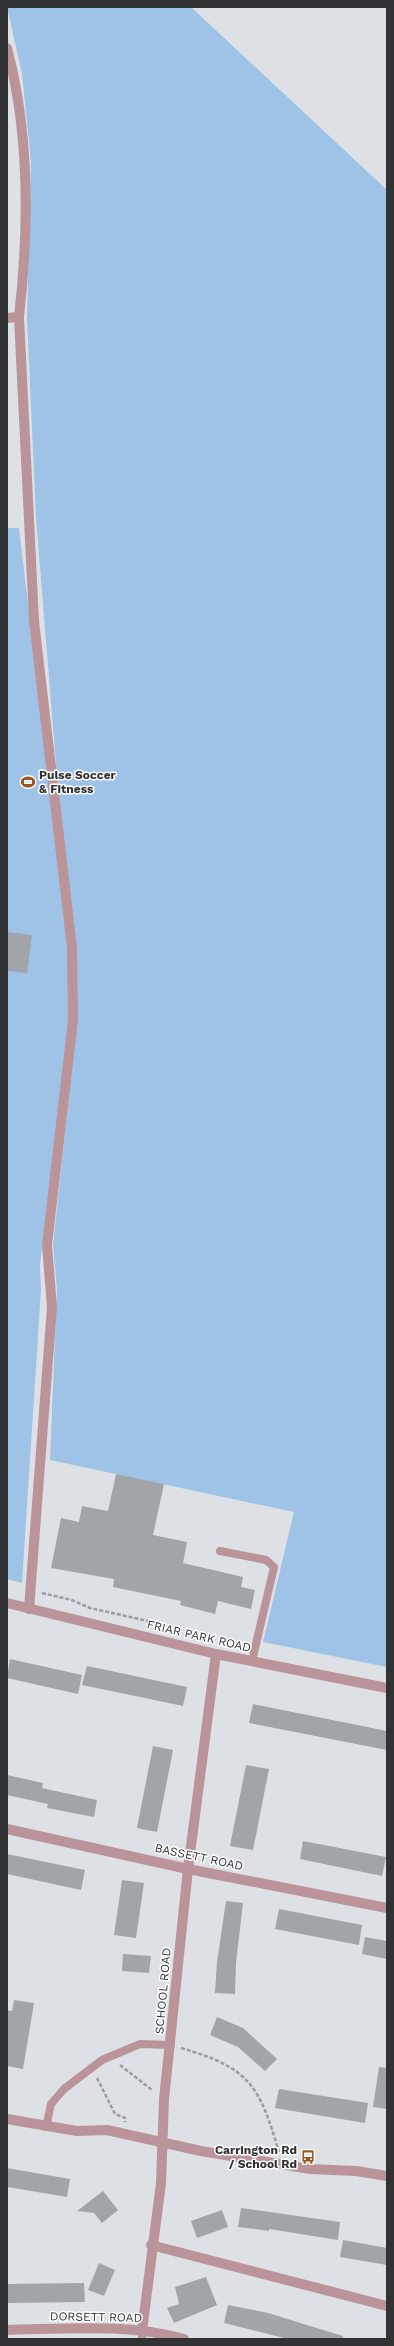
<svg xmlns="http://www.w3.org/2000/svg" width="394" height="2346" font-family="'Work Sans',sans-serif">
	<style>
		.green { fill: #9fc3e7 }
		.building { fill: #a1a5a9 }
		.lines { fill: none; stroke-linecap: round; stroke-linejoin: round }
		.path { stroke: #9a9ca0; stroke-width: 2.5; stroke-dasharray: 4 2; stroke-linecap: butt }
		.service { stroke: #bb9499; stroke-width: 8 }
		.minor { stroke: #bb9499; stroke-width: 10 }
		.labels { text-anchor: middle; stroke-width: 3; stroke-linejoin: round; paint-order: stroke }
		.poi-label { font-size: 12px; font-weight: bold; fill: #313234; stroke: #fff; text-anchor: start }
		.street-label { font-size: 12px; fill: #313234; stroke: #fff }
	</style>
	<rect width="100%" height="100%" fill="#dde1e5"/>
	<g class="green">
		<path d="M7 7H191L387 190V1667L263 1642 294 1512 50 1460 57 1289 53 1245 77 1022 36 518 27 318 31 162 22 74Z"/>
		<path d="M7 528H19L69 951V1023L40 1265 41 1290 22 1583 7 1579Z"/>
	</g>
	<g class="building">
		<path d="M7 932 32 935 27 973 7 971Z"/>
		<path d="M116 1474 164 1484 153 1535 187 1542 183 1563 243 1577 241 1587 255 1590 251 1609 218 1601 215 1614 180 1605 181 1601 113 1587 114 1579 51 1568 61 1518 79 1522 82 1506 108 1511Z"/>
		<path d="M10 1659 82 1675 78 1694 7 1678Z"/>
		<path d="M87 1666 187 1687 183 1706 82 1685Z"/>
		<path d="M253 1704 387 1731V1750L249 1723Z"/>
		<path d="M153 1746 173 1750 157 1832 137 1828Z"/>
		<path d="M246 1765 269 1769 253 1850 230 1846Z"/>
		<path d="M7 1775 43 1783 42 1788 97 1800 94 1817 47 1808 48 1804 7 1795Z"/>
		<path d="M303 1841 386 1857 382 1876 300 1859Z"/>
		<path d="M7 1854 85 1870 81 1890 7 1874Z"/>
		<path d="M122 1880 144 1883 136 1938 114 1935Z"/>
		<path d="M226 1901 243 1903 236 1963 235 1994 215 1993 217 1962Z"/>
		<path d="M279 1909 362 1925 359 1945 275 1929Z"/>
		<path d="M365 1937 387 1941V1959L362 1954Z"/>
		<path d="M123 1954 151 1956 149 1973 122 1971Z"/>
		<path d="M14 2000 34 2003 23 2069 7 2066V2010L12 2011Z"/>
		<path d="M217 2017 243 2028 277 2059 265 2071 238 2047 210 2035Z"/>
		<path d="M379 2067 387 2068V2109L373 2107Z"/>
		<path d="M279 2089 368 2103 365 2123 275 2108Z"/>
		<path d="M7 2168 70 2179 67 2197 7 2187Z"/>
		<path d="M103 2191 118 2210 102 2223 94 2213 77 2211Z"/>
		<path d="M241 2208 340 2222 338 2240 269 2229V2231L238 2227Z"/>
		<path d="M222 2210 228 2227 197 2238 191 2221Z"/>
		<path d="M343 2240 387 2248V2265L340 2257Z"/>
		<path d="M99 2263 115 2270 104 2296 88 2290Z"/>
		<path d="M206 2277 217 2305 174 2323 167 2308 179 2304 175 2287Z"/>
		<path d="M84 2283 85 2302 7 2303V2284Z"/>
		<path d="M228 2305 268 2313 343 2336 342 2339H288L224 2323Z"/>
	</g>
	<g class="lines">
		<g class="path">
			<path d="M42 1593 72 1600 90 1608 148 1621V1624"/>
			<path d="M181 2048C250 2068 259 2085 279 2152"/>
			<path d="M120 2065 152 2090"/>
			<path d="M97 2078 115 2114 125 2118V2122"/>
		</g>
		<g class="service">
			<path d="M220 1551 266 1560 274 1567 252 1661"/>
			<path d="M46 2127 51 2104 64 2089 102 2060 140 2044 171 2045"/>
			<path d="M142 2339V2331"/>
		</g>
		<g class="minor">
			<path d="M7 48C30 134 29 229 19 317L7 318"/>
			<path d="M19 317 34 621 72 948 73 1020 47 1245 52 1307 29 1609"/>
			<path d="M7 1603 216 1654 387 1688"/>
			<path d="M7 1829 188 1869 387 1908"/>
			<path d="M7 2119 77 2131 107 2130 201 2151 310 2169 356 2171 387 2176"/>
			<path d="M151 2245 387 2306"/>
			<path d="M7 2330C65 2329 127 2323 184 2339"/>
			<path d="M142 2331 161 2183 164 2099 188 1869 216 1654"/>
		</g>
	</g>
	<defs>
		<symbol id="stadium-bare" viewBox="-9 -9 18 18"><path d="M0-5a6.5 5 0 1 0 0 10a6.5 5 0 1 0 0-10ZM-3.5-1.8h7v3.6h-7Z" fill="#975720" stroke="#fff" stroke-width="2.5" paint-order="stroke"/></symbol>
		<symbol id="bus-bare" viewBox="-9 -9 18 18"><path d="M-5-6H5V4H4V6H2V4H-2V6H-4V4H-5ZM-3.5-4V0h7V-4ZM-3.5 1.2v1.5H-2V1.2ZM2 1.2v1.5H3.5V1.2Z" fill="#975720" stroke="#fff" stroke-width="2.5" paint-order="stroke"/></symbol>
	</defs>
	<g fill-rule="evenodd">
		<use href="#stadium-bare" x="18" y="772" width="20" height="20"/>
		<use href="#bus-bare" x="298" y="2147" width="20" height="20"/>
	</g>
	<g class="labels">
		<g class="poi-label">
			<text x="39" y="779">Pulse Soccer<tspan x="39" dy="14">&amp; Fitness</tspan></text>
			<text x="297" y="2154" text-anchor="end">Carrington Rd<tspan x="297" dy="14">/ School Rd</tspan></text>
		</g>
		<g class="street-label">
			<text transform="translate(199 1636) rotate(13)" y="4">FRIAR PARK ROAD</text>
			<text transform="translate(199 1857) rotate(12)" y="4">BASSETT ROAD</text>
			<text transform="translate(163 1991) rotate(-85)" y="4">SCHOOL ROAD</text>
			<text transform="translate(96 2317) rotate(1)" y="4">DORSETT ROAD</text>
		</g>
	</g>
	<rect width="394" height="2346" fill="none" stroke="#313234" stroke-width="16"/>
</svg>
